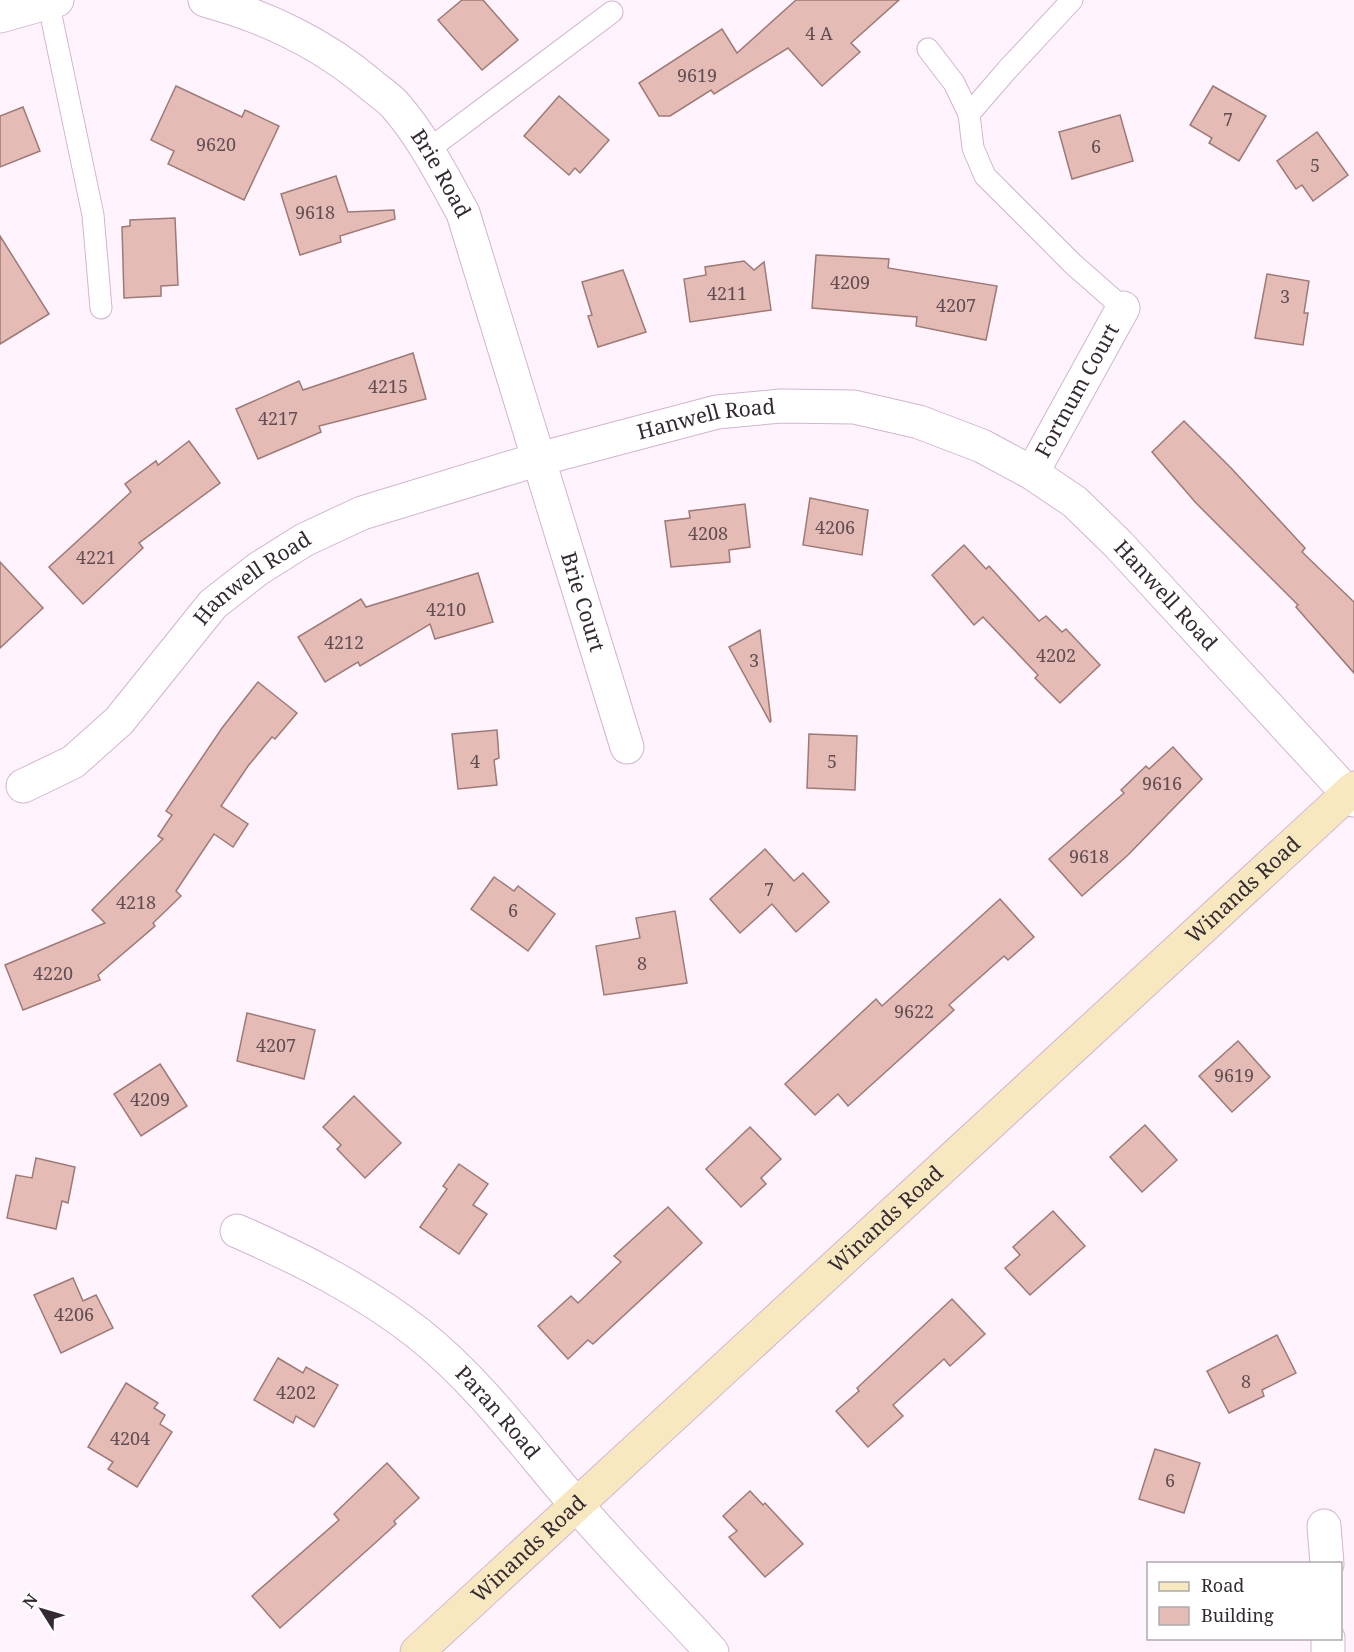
<svg xmlns="http://www.w3.org/2000/svg" width="1354" height="1652" font-family="'Noto Serif',serif">
	<style>
		.building { fill: #e5bbb6; stroke: #9f7974; stroke-width: 1.5 }
		.lines { fill: none; stroke-linecap: round; stroke-linejoin: round }
		.lane-casing { stroke: #d2b5d0; stroke-width: 23 }
		.street-casing { stroke: #d2b5d0; stroke-width: 35 }
		.secondary-casing { stroke: #d2b5d0; stroke-width: 35 }
		.lane { stroke: #fff; stroke-width: 21 }
		.street { stroke: #fff; stroke-width: 33 }
		.secondary { stroke: #f8e8c0; stroke-width: 33 }
		.labels { text-anchor: middle; stroke-width: 5; stroke-linejoin: round; paint-order: stroke }
		.number-label { font-size: 18px; fill: #614e54 }
		.street-label { font-size: 21px; fill: #352a34; stroke: #fff }
	</style>
	<rect width="100%" height="100%" fill="#fff3fe"/>
	<g class="building">
		<path d="M462 0H483L518 40 482 70 438 20Z"/>
		<path d="M796 0H899L851 43 860 52 822 86 788 48 714 94 711 90 670 116H659L639 83 722 29 737 53Z"/>
		<path d="M176 86 242 117 245 110 279 126 244 200 168 164 174 151 151 140Z"/>
		<path d="M1213 86 1266 116 1239 161 1209 143 1212 138 1190 125Z"/>
		<path d="M559 96 609 140 580 173 575 168 569 175 524 136Z"/>
		<path d="M23 107 40 151 0 167V116Z"/>
		<path d="M1120 115 1133 161 1072 179 1059 132Z"/>
		<path d="M1317 132 1348 175 1313 201 1302 185 1296 189 1277 161Z"/>
		<path d="M336 176 348 212 394 210 395 219 340 236 341 242 300 255 281 194Z"/>
		<path d="M175 218 178 285 161 286V296L124 298 122 227 130 226V220Z"/>
		<path d="M0 236 49 314 0 344Z"/>
		<path d="M816 255 889 259 888 268 997 286 986 340 916 326 917 317 812 308Z"/>
		<path d="M744 261 754 270 764 262 771 310 690 322 684 279 706 275 705 267Z"/>
		<path d="M623 270 646 332 598 347 588 316 592 315 582 282Z"/>
		<path d="M1267 274 1309 281 1304 313H1308L1303 345 1255 338Z"/>
		<path d="M413 353 426 399 319 426 321 432 258 459 236 409 299 381 303 390Z"/>
		<path d="M1184 421 1231 468 1305 548 1302 552 1354 602V673L1296 607 1298 605 1196 503 1152 452Z"/>
		<path d="M189 441 220 483 139 543 143 548 83 604 49 567 131 492 125 484 156 461 158 465Z"/>
		<path d="M810 498 868 510 862 555 803 545Z"/>
		<path d="M745 504 750 547 729 550 730 562 671 567 665 521 690 518 689 511Z"/>
		<path d="M964 545 986 569 989 566 1039 621 1046 616 1062 632 1066 629 1100 665 1060 703 1035 678 1038 675 983 617 974 625 932 575Z"/>
		<path d="M0 562 43 608 0 648Z"/>
		<path d="M478 573 493 622 435 639 430 624 360 666 358 662 325 682 298 637 361 599 366 607Z"/>
		<path d="M760 630 771 721 770 722 729 647Z"/>
		<path d="M258 682 297 713 275 739 272 737 248 766 221 806 248 824 233 847 214 834 176 891 181 896 153 923 155 926 98 975 100 980 23 1010 5 965 105 923 92 910 163 839 158 836 172 815 166 811 222 728Z"/>
		<path d="M497 730 499 758 494 760 497 785 458 789 452 734Z"/>
		<path d="M809 734 857 736 855 790 807 788Z"/>
		<path d="M1173 747 1202 779 1128 855 1082 896 1049 859 1124 793 1121 790 1146 766 1149 769Z"/>
		<path d="M765 849 794 881 803 873 829 902 796 932 772 904 740 933 710 899Z"/>
		<path d="M494 877 514 891 518 886 555 914 528 951 471 909Z"/>
		<path d="M1000 899 1034 937 1008 960 1004 956 949 1005 954 1010 848 1106 838 1094 815 1115 785 1084 876 999 882 1006Z"/>
		<path d="M675 911 687 983 604 995 596 946 640 938 636 918Z"/>
		<path d="M247 1013 315 1030 304 1079 237 1061Z"/>
		<path d="M1238 1041 1270 1077 1232 1112 1199 1076Z"/>
		<path d="M160 1064 187 1106 141 1136 114 1094Z"/>
		<path d="M354 1096 401 1143 365 1178 337 1149 341 1145 323 1127Z"/>
		<path d="M1145 1125 1177 1160 1142 1192 1110 1157Z"/>
		<path d="M750 1127 781 1159 761 1178 766 1184 741 1207 706 1169Z"/>
		<path d="M36 1158 75 1167 68 1203 62 1201 56 1229 7 1218 16 1175 32 1178Z"/>
		<path d="M459 1164 488 1184 473 1205 487 1214 459 1254 420 1227 447 1189 443 1186Z"/>
		<path d="M668 1207 702 1243 593 1344 588 1340 568 1359 538 1326 571 1296 578 1303 621 1262 614 1256Z"/>
		<path d="M1053 1211 1085 1246 1030 1295 1005 1268 1020 1255 1013 1247Z"/>
		<path d="M73 1278 83 1301 96 1295 113 1328 61 1353 34 1295Z"/>
		<path d="M952 1299 985 1334 950 1366 944 1359 893 1405 903 1416 868 1447 836 1411 859 1391 857 1388Z"/>
		<path d="M1277 1335 1296 1373 1262 1390 1264 1396 1229 1413 1207 1371Z"/>
		<path d="M278 1358 303 1373 306 1367 338 1385 314 1427 296 1416 293 1423 254 1400Z"/>
		<path d="M126 1383 158 1403 154 1408 165 1415 160 1424 172 1432 137 1487 108 1469 113 1462 88 1447Z"/>
		<path d="M1155 1449 1200 1463 1184 1513 1139 1499Z"/>
		<path d="M387 1463 419 1498 394 1521 396 1524 374 1544 280 1628 252 1596 339 1520 334 1514Z"/>
		<path d="M750 1491 763 1505 765 1503 803 1544 765 1577 729 1537 737 1531 723 1516Z"/>
	</g>
	<g class="lines">
		<defs>
			<g id="lane">
				<path d="M1072 0 1007 70 969 114 973 148 985 176 1073 264 1123 308"/>
				<path d="M48 1 93 215 101 308"/>
				<path d="M928 49 954 83 969 114"/>
				<path d="M428 150 612 12"/>
			</g>
			<g id="street">
				<path id="s1" d="M205 0C264 16 323 44 370 84 378 91 388 97 395 105 423 137 442 175 463 213L627 747"/>
				<path d="M0 16 57 0"/>
				<path id="s2" d="M1032 473 1123 308"/>
				<path id="s3" d="M23 786 73 762 119 721 213 604 258 569 304 540 362 513 539 459 717 412 781 406 854 407 919 422 982 446 1032 473 1075 502 1119 545 1354 800"/>
				<path id="s4" d="M237 1231C301 1259 363 1290 419 1334 478 1381 524 1444 573 1501 618 1553 666 1602 712 1652"/>
				<path d="M1324 1526 1327 1564"/>
				<path d="M1328 1652V1638"/>
			</g>
			<g id="secondary">
				<path id="s5" d="M417 1652 1354 788"/>
			</g>
		</defs>
		<use href="#lane" class="lane-casing"/>
		<use href="#street" class="street-casing"/>
		<use href="#secondary" class="secondary-casing"/>
		<use href="#lane" class="lane"/>
		<use href="#street" class="street"/>
		<use href="#secondary" class="secondary"/>
	</g>
	<g class="labels">
		<g class="number-label">
			<text x="819" y="40">4 A</text>
			<text x="697" y="82">9619</text>
			<text x="1228" y="126">7</text>
			<text x="216" y="151">9620</text>
			<text x="1096" y="153">6</text>
			<text x="1315" y="172">5</text>
			<text x="315" y="219">9618</text>
			<text x="850" y="289">4209</text>
			<text x="727" y="300">4211</text>
			<text x="1285" y="303">3</text>
			<text x="956" y="312">4207</text>
			<text x="388" y="393">4215</text>
			<text x="278" y="425">4217</text>
			<text x="835" y="534">4206</text>
			<text x="708" y="540">4208</text>
			<text x="96" y="564">4221</text>
			<text x="446" y="616">4210</text>
			<text x="344" y="649">4212</text>
			<text x="1056" y="662">4202</text>
			<text x="754" y="667">3</text>
			<text x="475" y="768">4</text>
			<text x="832" y="768">5</text>
			<text x="1162" y="790">9616</text>
			<text x="1089" y="863">9618</text>
			<text x="769" y="896">7</text>
			<text x="136" y="909">4218</text>
			<text x="513" y="917">6</text>
			<text x="642" y="970">8</text>
			<text x="53" y="980">4220</text>
			<text x="914" y="1018">9622</text>
			<text x="276" y="1052">4207</text>
			<text x="1234" y="1082">9619</text>
			<text x="150" y="1106">4209</text>
			<text x="74" y="1321">4206</text>
			<text x="1246" y="1388">8</text>
			<text x="296" y="1399">4202</text>
			<text x="130" y="1445">4204</text>
			<text x="1170" y="1487">6</text>
		</g>
		<g class="street-label">
			<text dy="7" stroke="none"><textPath href="#s1" startOffset="302">Brie Road</textPath></text>
			<text dy="7" stroke="none"><textPath href="#s2" startOffset="94">Fortnum Court</textPath></text>
			<text dy="7" stroke="none"><textPath href="#s3" startOffset="800">Hanwell Road</textPath></text>
			<text dy="7" stroke="none"><textPath href="#s3" startOffset="314">Hanwell Road</textPath></text>
			<text dy="7" stroke="none"><textPath href="#s3" startOffset="1322">Hanwell Road</textPath></text>
			<text dy="7" stroke="none"><textPath href="#s1" startOffset="754">Brie Court</textPath></text>
			<text dy="7" stroke="none"><textPath href="#s5" startOffset="1124">Winands Road</textPath></text>
			<text dy="7" stroke="none"><textPath href="#s5" startOffset="638">Winands Road</textPath></text>
			<text dy="7" stroke="none"><textPath href="#s4" startOffset="321">Paran Road</textPath></text>
			<text dy="7" stroke="none"><textPath href="#s5" startOffset="152">Winands Road</textPath></text>
		</g>
	</g>
	<rect x="1147" y="1562" width="195" height="78" fill="#ffffff" stroke="#aeaaae" stroke-width="1.5"/>
	<rect x="1159" y="1582" width="30" height="9" fill="#f8e8c0" stroke="#aeaaae" stroke-width="1.5"/>
	<text x="1201" y="1592" font-size="18" fill="#352a34">Road</text>
	<rect x="1159" y="1607" width="30" height="18" fill="#e5bbb6" stroke="#aeaaae" stroke-width="1.5"/>
	<text x="1201" y="1622" font-size="18" fill="#352a34">Building</text>
	<g transform="translate(42 1610) rotate(307)" stroke="#ffffff" stroke-width="4.5" paint-order="stroke">
	<path d="M0-4.5L10 22L0 15L-10 22Z" fill="#352a34"/>
	<text y="-9" font-size="16" font-weight="bold" text-anchor="middle" fill="#352a34">N</text>
	</g>
</svg>
